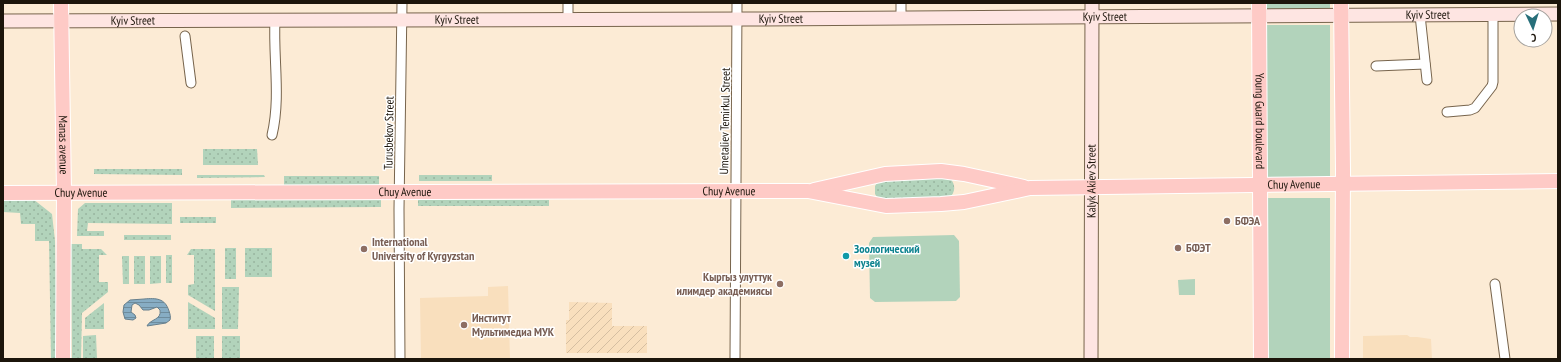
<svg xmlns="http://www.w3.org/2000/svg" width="1561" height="362" font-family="'PT Sans Narrow',sans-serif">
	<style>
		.industrial { fill: url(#industrial-furrows) }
		.built { fill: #f9dfbd }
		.grass { fill: url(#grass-dots) }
		.park { fill: #b2d3bb }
		.water { fill: url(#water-rules); stroke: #677f8c }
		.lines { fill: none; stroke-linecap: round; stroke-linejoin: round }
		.street-casing { stroke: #77644c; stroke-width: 11 }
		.secondary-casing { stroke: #77644c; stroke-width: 15 }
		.primary-casing { stroke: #fff; stroke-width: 16 }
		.street { stroke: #fff; stroke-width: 9 }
		.secondary { stroke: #fee5e2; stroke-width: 13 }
		.primary { stroke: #fecac6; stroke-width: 14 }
		.education-dot { fill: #8d6e63; stroke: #fff; stroke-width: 1.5 }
		.culture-dot { fill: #0f9aa8; stroke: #fff; stroke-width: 1.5 }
		.labels { text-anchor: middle; stroke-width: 3; stroke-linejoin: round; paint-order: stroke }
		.street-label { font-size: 12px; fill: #1c150b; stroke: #fff }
		.education-label { font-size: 12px; font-weight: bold; fill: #785e54; stroke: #fff; text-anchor: start }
		.culture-label { font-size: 12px; font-weight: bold; fill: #0d838f; stroke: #fff; text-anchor: start }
	</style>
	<defs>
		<pattern id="industrial-furrows" width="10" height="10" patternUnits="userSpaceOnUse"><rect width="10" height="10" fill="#f9dfbd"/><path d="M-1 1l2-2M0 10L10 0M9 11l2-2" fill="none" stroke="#d5bea1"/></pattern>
		<pattern id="grass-dots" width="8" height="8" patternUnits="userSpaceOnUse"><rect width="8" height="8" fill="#b2d3bb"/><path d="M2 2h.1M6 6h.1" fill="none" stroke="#98b49f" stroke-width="1.8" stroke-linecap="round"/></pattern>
		<pattern id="water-rules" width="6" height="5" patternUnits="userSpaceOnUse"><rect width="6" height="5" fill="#87adc4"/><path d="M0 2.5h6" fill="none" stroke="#6e8c9d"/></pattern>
	</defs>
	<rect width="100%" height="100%" fill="#fcebd5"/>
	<path class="industrial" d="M569 302 612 303V326H647V353H566V320H569Z"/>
	<g class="built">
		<path d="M508 286 510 359H421L420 298 488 296V287Z"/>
		<path d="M1407 335 1410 337H1417L1431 339 1432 359H1363V336Z"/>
	</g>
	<g class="grass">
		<path d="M203 149H257L258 165H203Z"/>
		<path d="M94 169H182V175L94 174Z"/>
		<path d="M197 175H264L265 177 197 178Z"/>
		<rect x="419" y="175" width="73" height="6"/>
		<rect x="284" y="176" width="95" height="9"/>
		<path d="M949 177C956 184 956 192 949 198L887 202 877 197 875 194V186L879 180Z"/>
		<path d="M3 199H33L52 214 55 241 57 359H51L49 241H35V224H21L20 213 3 212Z"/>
		<path d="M381 199V207L231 208V200Z"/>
		<rect x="418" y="200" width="131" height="6"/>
		<path d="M85 203H172V224L88 223 87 231H104V236H77L78 209Z"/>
		<rect x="180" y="217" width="36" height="6"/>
		<rect x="124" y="235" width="47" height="5"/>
		<path d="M71 244H82V249H101L107 255H99V282H108V292L82 313 81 359H72Z"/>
		<rect x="225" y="248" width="11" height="31"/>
		<rect x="245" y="248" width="27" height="29"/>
		<path d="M191 249H215V311L188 295V285L194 284V255H187Z"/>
		<rect x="166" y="255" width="6" height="28"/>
		<path d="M122 256H129V284H123Z"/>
		<rect x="134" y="256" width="11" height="28"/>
		<path d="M150 256H161V283L150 284Z"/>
		<path d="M222 287H239L238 329H222Z"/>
		<path d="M188 302 215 318V329H188Z"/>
		<path d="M104 303V329H85V318Z"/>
		<path d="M96 335 97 359H83V336Z"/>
		<rect x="196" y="336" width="18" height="23"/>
		<rect x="222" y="336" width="18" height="23"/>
	</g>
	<g class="park">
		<rect x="1265" y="3" width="65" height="6"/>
		<rect x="1265" y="25" width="65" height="152"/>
		<rect x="1265" y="198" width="65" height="161"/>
		<path d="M954 235 959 241 960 297 956 301 875 302 870 298 869 243 873 237Z"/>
		<path d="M1195 279V295H1179L1178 280Z"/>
	</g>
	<path class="water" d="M144 299C156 298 165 298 169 311 170 314 171 317 170 320L166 323 147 326C150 319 162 320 160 310L157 307 149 310H143L139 305 135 303 132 305 131 312 135 315 136 318 133 320 125 319 123 312 124 305 130 300Z"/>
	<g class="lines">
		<defs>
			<g id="street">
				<path d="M1420 15 1427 80"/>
				<path d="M901 18V3"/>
				<path d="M568 19V3"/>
				<path d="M185 36 191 83"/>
				<path d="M1376 66 1425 64"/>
				<path d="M1447 112 1470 110 1475 108 1492 86 1493 82V15"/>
				<path d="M272 135C281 97 273 58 275 20"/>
				<path d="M1495 284 1505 359"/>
				<path d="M400 359 399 209 402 3"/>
				<path d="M735 359 737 3"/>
			</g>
			<g id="secondary">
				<path id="s1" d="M3 21 749 19 1558 14"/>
				<path id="s2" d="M1091 359 1092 3"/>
			</g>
			<g id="primary">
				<path id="s3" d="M61 3 64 192 63 359"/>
				<path id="s4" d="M1259 3 1261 359"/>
				<path d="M1341 3 1343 171 1342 359"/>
				<path d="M814 190 885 174 941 171 964 174 1024 187"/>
				<path id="s5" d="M3 193 808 191 886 206 941 204 964 202 1030 188 1558 181"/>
			</g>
		</defs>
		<use href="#street" class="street-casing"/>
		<use href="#secondary" class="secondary-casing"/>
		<use href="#primary" class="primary-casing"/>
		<use href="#street" class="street"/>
		<use href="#secondary" class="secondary"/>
		<use href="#primary" class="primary"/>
	</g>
	<g class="education-dot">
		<circle cx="1227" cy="221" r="4"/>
		<circle cx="1178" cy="248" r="4"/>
		<circle cx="364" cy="249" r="4"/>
		<circle cx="780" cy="284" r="4"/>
		<circle cx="464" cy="325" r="4"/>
	</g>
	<circle class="culture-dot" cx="846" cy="256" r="4"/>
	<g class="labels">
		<g class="street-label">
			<text dy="4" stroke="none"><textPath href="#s1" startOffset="1425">Kyiv Street</textPath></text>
			<text dy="4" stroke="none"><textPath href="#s1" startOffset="1102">Kyiv Street</textPath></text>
			<text dy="4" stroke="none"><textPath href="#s1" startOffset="778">Kyiv Street</textPath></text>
			<text dy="4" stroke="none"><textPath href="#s1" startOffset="130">Kyiv Street</textPath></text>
			<text dy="4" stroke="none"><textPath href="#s1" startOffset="454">Kyiv Street</textPath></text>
			<text transform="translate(725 121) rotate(-89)" y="4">Umetaliev Temirkul Street</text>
			<text dy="4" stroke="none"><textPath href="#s4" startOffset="118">Young Guard boulevard</textPath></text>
			<text transform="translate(389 133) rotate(-89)" y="4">Turusbekov Street</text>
			<text dy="4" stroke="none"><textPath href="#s3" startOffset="142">Manas avenue</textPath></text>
			<text dy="4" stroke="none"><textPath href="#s2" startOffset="178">Kalyk Akiev Street</textPath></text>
			<text dy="4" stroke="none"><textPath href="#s5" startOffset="1294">Chuy Avenue</textPath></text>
			<text dy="4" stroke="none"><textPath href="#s5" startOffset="726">Chuy Avenue</textPath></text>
			<text dy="4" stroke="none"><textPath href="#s5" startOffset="78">Chuy Avenue</textPath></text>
			<text dy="4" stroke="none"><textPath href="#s5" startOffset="402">Chuy Avenue</textPath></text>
		</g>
		<g class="education-label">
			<text x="1235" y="225">БФЭА</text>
			<text x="372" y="246">International<tspan x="372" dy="14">University of Kyrgyzstan</tspan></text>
			<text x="1186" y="252">БФЭТ</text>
			<text x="772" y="281" text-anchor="end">Кыргыз улуттук<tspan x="772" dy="14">илимдер академиясы</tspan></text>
			<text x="472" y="322">Институт<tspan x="472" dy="14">Мультимедиа МУК</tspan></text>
		</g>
		<g class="culture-label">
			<text x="854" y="253">Зоологический<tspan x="854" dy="14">музей</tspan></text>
		</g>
	</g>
	<rect width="1561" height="362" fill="none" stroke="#1c150b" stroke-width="8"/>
	<g transform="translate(1533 28) rotate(176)"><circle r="19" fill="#ffffff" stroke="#a4a19d"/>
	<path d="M0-3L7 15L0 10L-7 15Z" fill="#276f7a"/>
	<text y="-6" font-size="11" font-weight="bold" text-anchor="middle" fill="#1c150b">С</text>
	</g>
</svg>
